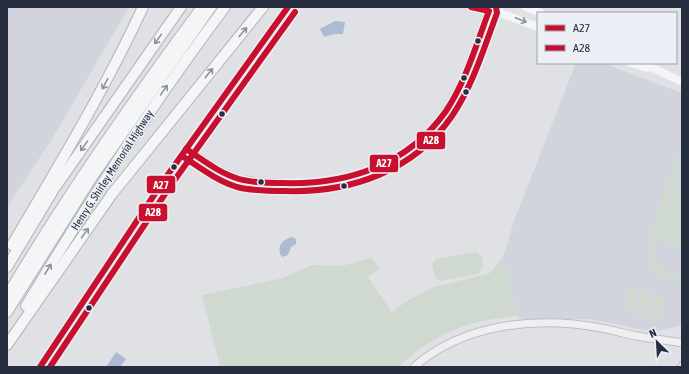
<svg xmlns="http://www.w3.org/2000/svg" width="689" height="374" font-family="'Asap Condensed',sans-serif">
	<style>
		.built { fill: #d1d4dc }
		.green { fill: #cfd9d0 }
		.water { fill: #acbbd1 }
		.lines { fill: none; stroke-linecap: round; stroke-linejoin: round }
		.minor-casing { stroke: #bebfc3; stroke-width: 8 }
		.tertiary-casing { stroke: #bebfc3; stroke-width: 9 }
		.motorway-casing { stroke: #b2b4ba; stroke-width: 12 }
		.minor { stroke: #efeff2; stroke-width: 5.5 }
		.tertiary { stroke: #efeff2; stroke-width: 7 }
		.secondary { stroke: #f4f5f6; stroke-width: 8 }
		.motorway { stroke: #f4f5f6; stroke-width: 10 }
		.bus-1-casing { stroke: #eceff5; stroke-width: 9 }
		.bus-2-casing { stroke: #eceff5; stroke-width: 9 }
		.bus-1 { stroke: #c8102e; stroke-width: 6 }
		.bus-2 { stroke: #c8102e; stroke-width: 6 }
		.oneway { stroke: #8d919a }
		.bus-dot { fill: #262d3f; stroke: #eceff5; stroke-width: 1.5 }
		.labels { text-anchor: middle; stroke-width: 3; stroke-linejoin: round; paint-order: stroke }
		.street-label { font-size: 11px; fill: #262d3f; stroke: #eceff5 }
		.line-badge { stroke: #eceff5; stroke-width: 1.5 }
		.badge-label { font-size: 11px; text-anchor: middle; font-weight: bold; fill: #fff }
	</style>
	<rect width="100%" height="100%" fill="#e0e1e5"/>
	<g class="built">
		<path d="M7 7H129L52 139 7 207Z"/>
		<path d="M576 63H603L682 93V324L679 326 654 332 590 319H519L503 257 515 218Z"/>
	</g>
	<g class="green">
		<path d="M682 144V161L653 248C654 265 665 276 682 276V282C654 282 642 260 649 235Z"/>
		<path d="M682 169V248L658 240Z"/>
		<path d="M476 252 482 256 483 268 478 274 440 281 435 277 432 264 436 259Z"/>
		<path d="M503 257 518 316C468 320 435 333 398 367H220L202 295 283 278 312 265 342 266 371 258 380 268 368 277 392 312 407 301 434 287 490 273Z"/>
		<path d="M630 285 640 289 631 313 621 309Z"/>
		<path d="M642 289 653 293 644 317 634 314Z"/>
		<path d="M655 294 666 298 657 322 647 319Z"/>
	</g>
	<g class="water">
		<path d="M335 21 345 22 343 34H334L324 37 320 29Z"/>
		<path d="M292 237 296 239V244L291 247 288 255 282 257C276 248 281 240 292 237Z"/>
		<path d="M116 352 126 359 121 366 123 367H106Z"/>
	</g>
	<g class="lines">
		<defs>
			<path id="minor" d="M681 367 682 365"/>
			<g id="tertiary">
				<path d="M186 149C203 160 220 173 239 179 252 182 265 182 278 183 344 188 407 168 445 112 466 82 476 45 489 11"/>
				<path d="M414 367C464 323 538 316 601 328 613 330 625 334 637 336 652 339 667 340 682 343"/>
			</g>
			<g id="motorway">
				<path d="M12 245C58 167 105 89 143 7"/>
				<path d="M7 267 54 189 181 7"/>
				<path d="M7 296C66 196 133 100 202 7"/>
				<path d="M26 306C88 203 153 103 225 7"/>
				<path d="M7 312 90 180 211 7"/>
				<path d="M7 345 112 194 263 7"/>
			</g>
		</defs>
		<use href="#minor" class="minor-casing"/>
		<use href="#tertiary" class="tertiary-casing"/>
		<use href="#motorway" class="motorway-casing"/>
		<use href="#minor" class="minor"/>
		<use href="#tertiary" class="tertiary"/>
		<g class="secondary">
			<path d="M471 7 488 11"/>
			<path d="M484 7 538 27"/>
			<path d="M526 7 541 13"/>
			<path d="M631 63 647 68"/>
			<path d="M643 63 682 82"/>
			<path d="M40 367 164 180 288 7"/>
		</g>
		<use href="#motorway" class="motorway"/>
		<defs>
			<g id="bus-1">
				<path d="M186 149C203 160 219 173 239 179 253 183 269 183 284 183 347 185 408 165 446 111 466 81 476 45 489 11L471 7"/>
				<path d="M40 367 164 180 288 7"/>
			</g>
			<g id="bus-2">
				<path d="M182 156C199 167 217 181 237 187 252 191 270 191 285 191 351 193 414 171 452 116 473 85 484 48 497 13L496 7"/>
				<path d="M50 367 171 185 295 12"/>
			</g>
		</defs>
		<use href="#bus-1" class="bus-1-casing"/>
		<use href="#bus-2" class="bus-2-casing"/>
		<use href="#bus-1" class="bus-1"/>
		<use href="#bus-2" class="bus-2"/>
	</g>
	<defs><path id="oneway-shaft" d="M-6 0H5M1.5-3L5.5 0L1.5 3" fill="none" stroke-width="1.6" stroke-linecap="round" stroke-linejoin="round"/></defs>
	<g class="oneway">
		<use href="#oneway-shaft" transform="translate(521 20) rotate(21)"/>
		<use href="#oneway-shaft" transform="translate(243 32) rotate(-50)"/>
		<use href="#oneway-shaft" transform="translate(158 39) rotate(125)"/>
		<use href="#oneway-shaft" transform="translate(209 73) rotate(-51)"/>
		<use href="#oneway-shaft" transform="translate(105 84) rotate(118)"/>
		<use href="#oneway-shaft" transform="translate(164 90) rotate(-55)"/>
		<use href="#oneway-shaft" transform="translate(84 146) rotate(125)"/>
		<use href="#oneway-shaft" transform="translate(85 233) rotate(-55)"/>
		<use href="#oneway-shaft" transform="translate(48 269) rotate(-59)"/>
	</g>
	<g class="bus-dot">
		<circle cx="478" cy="41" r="3.5"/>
		<circle cx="464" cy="78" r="3.5"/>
		<circle cx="466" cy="92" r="3.5"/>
		<circle cx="222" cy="114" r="3.5"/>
		<circle cx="174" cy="167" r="3.5"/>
		<circle cx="261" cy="182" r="3.5"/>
		<circle cx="344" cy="186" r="3.5"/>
		<circle cx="89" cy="308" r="3.5"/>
	</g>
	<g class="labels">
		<g class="street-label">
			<text transform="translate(112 170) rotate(-57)" y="4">Henry G. Shirley Memorial Highway</text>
		</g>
	</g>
	<g class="line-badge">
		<rect x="416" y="131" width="30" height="19" rx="4" fill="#c8102e"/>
		<rect x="369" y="154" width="30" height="19" rx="4" fill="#c8102e"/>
		<rect x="146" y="175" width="30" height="19" rx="4" fill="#c8102e"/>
		<rect x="138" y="203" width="30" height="19" rx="4" fill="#c8102e"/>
	</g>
	<g class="badge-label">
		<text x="431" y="144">A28</text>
		<text x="384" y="167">A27</text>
		<text x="161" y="189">A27</text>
		<text x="153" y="216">A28</text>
	</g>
	<rect width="689" height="374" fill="none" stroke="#262d3f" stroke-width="16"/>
	<rect x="537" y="12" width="140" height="52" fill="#eceff5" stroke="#9da1ac"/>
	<rect x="545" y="25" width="20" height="6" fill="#c8102e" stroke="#9da1ac"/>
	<text x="573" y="32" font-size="12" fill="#262d3f">A27</text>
	<rect x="545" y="45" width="20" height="6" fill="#c8102e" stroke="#9da1ac"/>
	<text x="573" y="52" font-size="12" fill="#262d3f">A28</text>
	<g transform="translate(657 342) rotate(335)" stroke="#eceff5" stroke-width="3" paint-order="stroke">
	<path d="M0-3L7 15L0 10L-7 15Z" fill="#262d3f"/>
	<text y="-6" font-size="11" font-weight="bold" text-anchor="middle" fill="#262d3f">N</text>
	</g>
</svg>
